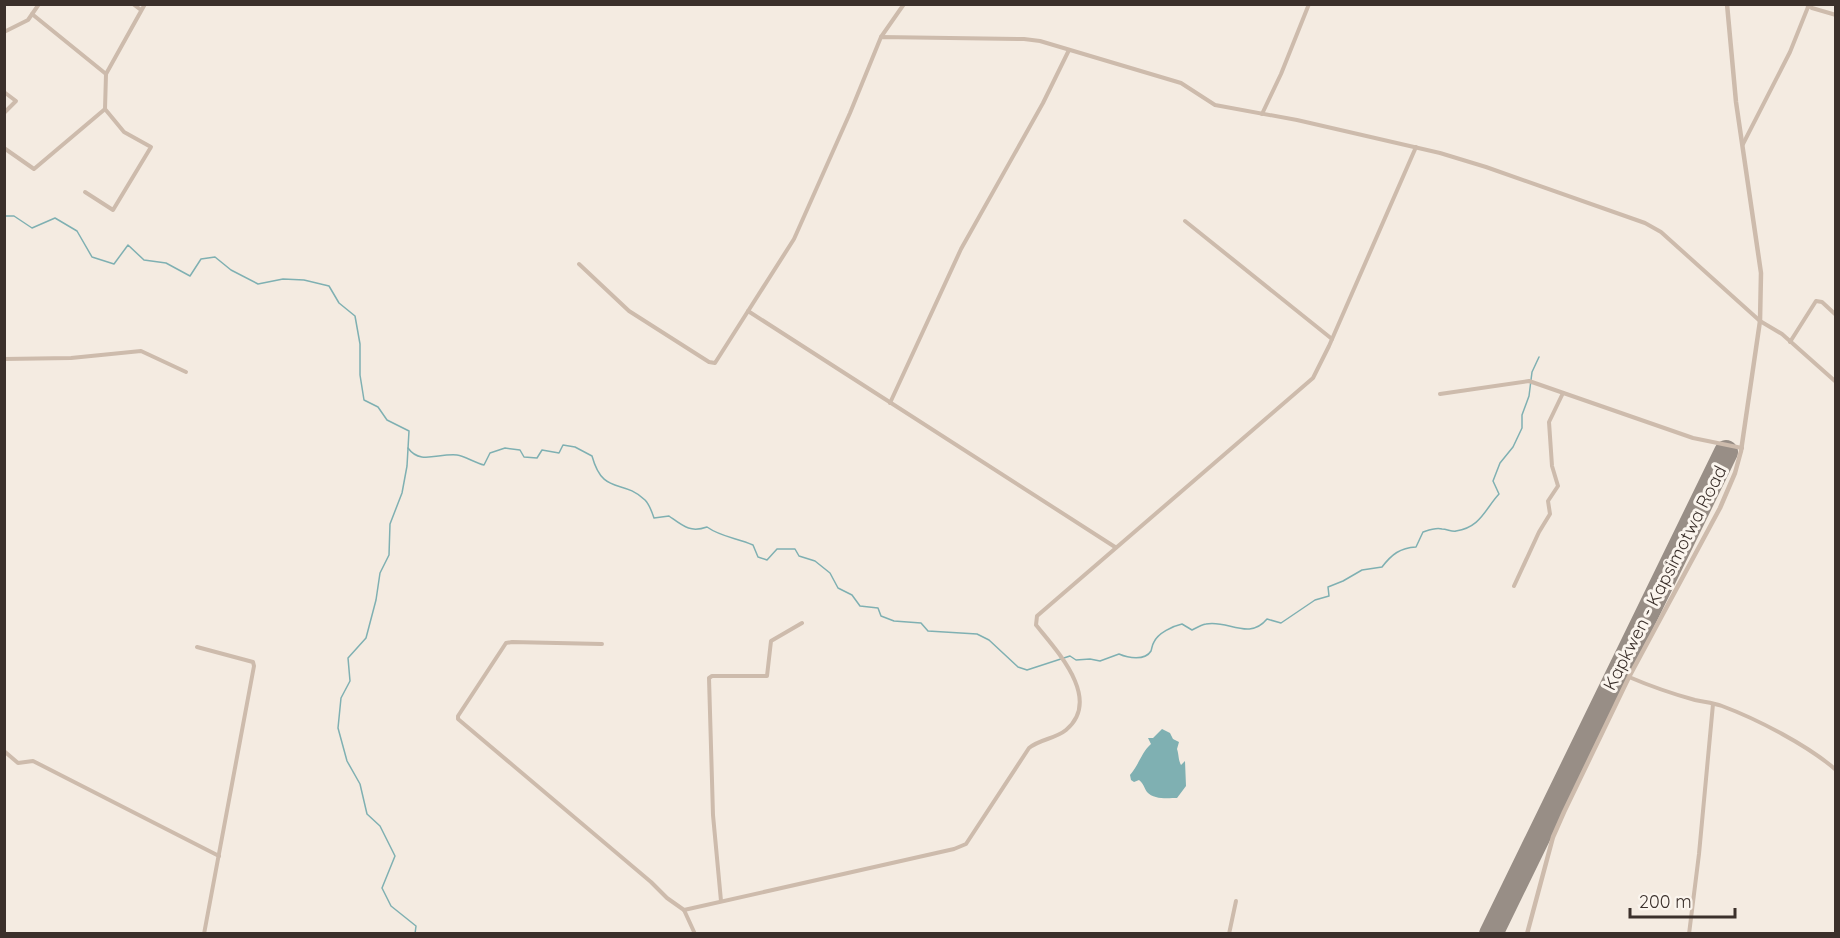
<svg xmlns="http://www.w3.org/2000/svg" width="1840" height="938" font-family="Quicksand,sans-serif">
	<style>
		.water { fill: #7fb0b2 }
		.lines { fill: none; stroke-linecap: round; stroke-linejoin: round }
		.stream { stroke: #7fb0b2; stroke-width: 1.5 }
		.runway { stroke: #988e86; stroke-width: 24 }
		.minor { stroke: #cdbbac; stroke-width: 4 }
		.tertiary { stroke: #cdbbac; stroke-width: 4.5 }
		.labels { text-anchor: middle; stroke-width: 6; stroke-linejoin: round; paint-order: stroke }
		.street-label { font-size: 18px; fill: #3b302b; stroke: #fbf5ee }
	</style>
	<rect width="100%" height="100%" fill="#f4ebe1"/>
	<path class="water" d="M1162 729 1170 733 1173 739 1179 742 1177 749C1179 755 1178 759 1181 765L1185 761 1186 786 1177 798C1168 798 1154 800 1147 792 1144 788 1144 784 1139 780L1134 782 1131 780 1130 775C1139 765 1141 753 1151 744L1148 738H1153Z"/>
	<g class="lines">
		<g class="stream">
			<path d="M4 176V177"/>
			<path d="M4 216H14L32 228 55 218 77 231 92 257 114 264 128 245 144 260 166 263 190 276 201 259 215 257 231 270 258 284 283 279 304 280 329 286 339 303 355 316 360 344V375L364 400 378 407 387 420 409 431 407 466 402 493 390 524 389 555 380 573 376 600 366 638 348 658 350 681 341 698 338 728 347 761 360 784 367 814 380 826 395 856 382 888 391 906 416 926 415 934"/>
			<path d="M408 448C420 465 438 453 457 455 465 456 475 463 484 465L490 453 505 448 520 450 524 457 537 458 542 450 559 453 563 445 575 447 592 456C603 496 622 478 645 500 649 504 652 512 654 518L669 516C683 526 690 533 707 527 721 537 737 538 753 545L758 557 767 560 777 549H795L799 556 815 561 830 573 838 588 852 595 860 606 878 608 881 616 894 621 921 623 928 631 977 634 989 640 1018 667 1027 670 1070 656 1076 660 1090 659 1100 661 1119 654C1128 658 1145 661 1151 651 1152 648 1152 645 1154 642 1158 633 1173 626 1182 624L1192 630C1196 628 1201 625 1206 624 1227 619 1249 641 1267 619L1281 623 1315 600 1329 596 1328 587 1343 581 1362 570 1382 567C1392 554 1400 548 1416 547L1423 532C1429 530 1436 527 1442 529 1447 529 1452 532 1456 531 1481 527 1485 509 1499 494L1493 481 1500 463 1513 447 1522 428V415L1529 396 1532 372 1539 357"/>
		</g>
		<path class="runway" d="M1491 934 1726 452"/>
		<g class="minor">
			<path d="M133 4 141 10"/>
			<path d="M1806 4 1812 8 1836 15"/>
			<path d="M32 14 106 74 145 4"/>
			<path d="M4 32 28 20 39 4"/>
			<path d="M881 37 904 4"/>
			<path d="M4 92 16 101 4 113"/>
			<path d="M1262 114 1281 74 1309 4"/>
			<path d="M1743 144 1790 52 1808 7"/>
			<path d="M4 148 34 169 105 109"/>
			<path d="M85 192 113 210 151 147 124 132 105 109 106 74"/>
			<path d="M1185 221 1332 339"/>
			<path d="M579 264 629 311 709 362 715 363 794 239 850 113 881 37 1024 39 1040 41 1181 83 1215 105 1297 120 1440 153 1486 167 1645 223 1661 232 1760 321 1782 334 1836 382"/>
			<path d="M748 311 1115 547"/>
			<path d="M1790 342 1816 301 1822 302 1836 315"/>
			<path d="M4 359 71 358 141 351 186 372"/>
			<path d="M1440 394 1529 381 1693 438 1742 448"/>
			<path d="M890 403 961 249 1043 103 1069 50"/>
			<path d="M1514 586 1539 532 1550 514 1548 501 1558 486 1552 466 1549 422 1563 393"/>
			<path d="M602 644 512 642 506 643 458 716V719L651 882 667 898 684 910 695 934"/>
			<path d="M197 647 253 662 254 666 204 934"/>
			<path d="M1629 677C1650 686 1673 694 1695 700 1704 702 1714 703 1722 706 1757 719 1809 746 1836 770"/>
			<path d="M4 751 18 763 33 761 219 856"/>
			<path d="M721 901 713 815 709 678 712 676H767L771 641 802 623"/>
			<path d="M684 910 954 849 966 844 1029 748C1040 739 1055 739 1066 730 1103 699 1056 650 1036 625L1037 616 1313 378 1329 346 1416 147"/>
			<path d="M1229 934 1236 901"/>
			<path d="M1689 934 1699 854 1713 704"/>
		</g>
		<path class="tertiary" d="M1527 934 1553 837 1564 812 1629 677 1720 508 1735 473 1741 451 1760 321 1761 273 1736 102 1727 4"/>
	</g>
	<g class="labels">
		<g class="street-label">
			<text transform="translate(1665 578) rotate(-63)" y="6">Kapkwen - Kapsimotwa Road</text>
		</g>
	</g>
	<rect width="1840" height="938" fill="none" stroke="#3b302b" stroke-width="12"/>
	<path d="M1630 908v9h105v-9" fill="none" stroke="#3b302b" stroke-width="3"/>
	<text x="1639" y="908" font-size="18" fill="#3b302b" stroke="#fbf5ee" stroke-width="4.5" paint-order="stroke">200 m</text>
</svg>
